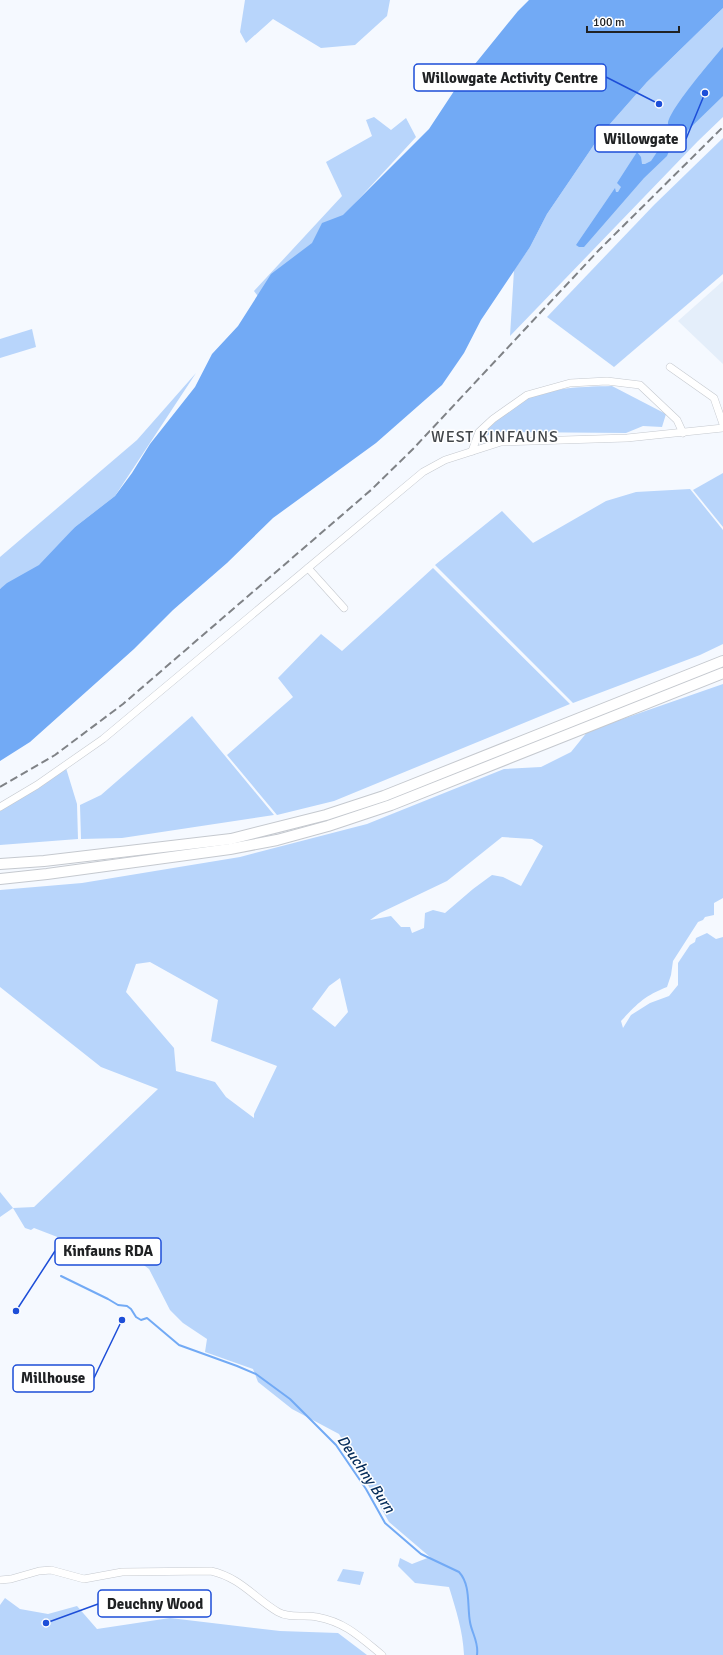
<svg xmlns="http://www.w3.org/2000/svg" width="723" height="1655" font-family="Signika,sans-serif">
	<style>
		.built { fill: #e4eefa }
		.green { fill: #b8d5fb; fill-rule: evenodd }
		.water { fill: #72aaf5 }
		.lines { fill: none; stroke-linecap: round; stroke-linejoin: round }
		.stream { stroke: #72aaf5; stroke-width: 2 }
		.minor-casing { stroke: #c5c9cf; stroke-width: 8 }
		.highway-casing { stroke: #c5c9cf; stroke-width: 12 }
		.minor { stroke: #fff; stroke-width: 7 }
		.highway { stroke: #fff; stroke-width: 10 }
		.rail { stroke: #7f8286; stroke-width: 2; stroke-dasharray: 8 4; stroke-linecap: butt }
		.labels { text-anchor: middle; stroke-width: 3; stroke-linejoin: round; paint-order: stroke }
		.water-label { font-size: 15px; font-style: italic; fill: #062d5b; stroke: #fff }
		.quarter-label { font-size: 16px; letter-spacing: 1px; fill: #42464a; stroke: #fff }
		.leader { fill: none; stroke: #1d4ed8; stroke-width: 1.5 }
		.callout-dot { fill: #1d4ed8; stroke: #fff; stroke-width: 1.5 }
		.callout { fill: #fff; stroke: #1d4ed8; stroke-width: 1.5 }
		.callout-label { font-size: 15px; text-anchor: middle; font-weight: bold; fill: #202224 }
	</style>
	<rect width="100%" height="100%" fill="#f5f9ff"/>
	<path class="built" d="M723 281V364L678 321Z"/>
	<g class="green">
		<path d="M245 0H390L387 16 355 45 321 48 273 19 246 43 240 32Z"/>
		<path d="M723 8V117L698 141 510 336 514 270 530 247 547 214 602 133 647 82Z"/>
		<path d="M374 117 391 130 406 118 416 137 263 303 254 291 342 196 326 162 372 136 366 120Z"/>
		<path d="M723 138V274L614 367 547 317 654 205Z"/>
		<path d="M32 329 36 347 0 358V339Z"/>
		<path d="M196 373 115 496 75 527 43 565 0 589V557L137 440Z"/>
		<path d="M612 386 666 414 662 427 643 426 626 433 494 432 482 438 481 435C491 426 500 416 511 408 540 387 578 387 612 386Z"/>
		<path d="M723 473V527L693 490Z"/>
		<path d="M690 489 723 530V644L700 655 573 703 435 565 502 511 533 543 606 501 636 492Z"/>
		<path d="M433 568 570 704 334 801 277 815 227 755 293 697 278 678 321 634 342 651Z"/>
		<path d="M723 684V898L714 903V915L705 917 703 920 698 922 673 961 671 975 667 987C644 996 637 1004 621 1021L623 1028 631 1015 650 1003 669 996 678 985V963L690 945 695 942 696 938 707 933 716 939 723 937V1655H464C463 1631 456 1610 449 1587L415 1583 398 1566 400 1558 412 1564 430 1557 389 1522 339 1434 292 1409 258 1382 253 1369 205 1352 207 1339 183 1323 170 1310 149 1269 117 1245 86 1248 34 1228 31 1230 25 1228 13 1208 0 1217V1192L13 1208 34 1207 158 1089 101 1067 0 987V890L82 883 240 857 367 824 504 769 541 767 571 752 588 731ZM502 837 532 839 543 846 521 886 503 877 492 875 473 889 445 913 433 910 425 913 424 928 412 933 410 927H401L391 916 370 920 380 913 447 881ZM150 962 218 1000 211 1041 277 1066 254 1114V1118L226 1097 215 1082 176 1071 174 1048 126 992 136 964ZM340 978 348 1012 335 1027 312 1009 329 986Z"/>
		<path d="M192 716 274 815 122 838 81 839 80 805 101 795Z"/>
		<path d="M66 768 77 804 78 839 0 845V811L49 781Z"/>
		<path d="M343 1569 364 1572 360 1585 337 1581Z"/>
		<path d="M5 1598 20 1609 48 1614 77 1606 97 1629 170 1618 280 1631 338 1633 367 1655H0V1605Z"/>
	</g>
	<g class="water">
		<path d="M529 0H723V8L647 82 602 133 547 214 530 247 481 320 464 353 442 385 376 443 273 518 227 563 173 610 134 649 30 742 0 761V589L7 583 39 565 75 527 115 496 132 473 150 444 195 387 212 354 238 326 271 274 312 243 322 223 343 215 429 129 458 85 518 11Z"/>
		<path d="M723 47V96L688 130 686 135H678L668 124C668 111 712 60 723 47Z"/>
		<path d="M651 135H655L674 144 675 147 669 151 667 156 644 178 584 247H579L576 245 615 188 616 192H618L621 187 617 183 637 152 641 157 642 164H645L651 161 657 152 655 149H649L647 151 640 148Z"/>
	</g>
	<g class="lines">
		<path class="stream" d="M61 1276 108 1299 118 1305 127 1306 131 1309 136 1317 141 1320 147 1318 179 1345 237 1366 256 1374 290 1399 336 1445 366 1489 385 1523 421 1554 459 1572C471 1585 467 1606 470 1622 472 1634 479 1642 477 1655"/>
		<defs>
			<g id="minor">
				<path d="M670 367 714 398 723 424"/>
				<path d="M472 451 479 432 493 419 527 395 570 383 607 381 640 385 677 420 683 433"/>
				<path d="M308 568 344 608"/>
				<path d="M0 807 37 785 103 739 423 472 445 460 501 442 627 438 723 428"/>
				<path d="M0 1580 11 1579 39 1571 51 1570 84 1579 122 1572 211 1571C241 1578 253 1597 278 1612 290 1619 305 1614 317 1617 345 1622 360 1637 382 1655"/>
			</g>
			<g id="highway">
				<path d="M0 864 44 861 231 839 326 815 384 796 723 661"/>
				<path d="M0 879 47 874 230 849 277 840 328 826 391 805 723 673"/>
			</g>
		</defs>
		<use href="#minor" class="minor-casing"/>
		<use href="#highway" class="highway-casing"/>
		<use href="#minor" class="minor"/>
		<use href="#highway" class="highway"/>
		<path class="rail" d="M0 787 55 755 123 704 371 490 413 449 599 250 723 127"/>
	</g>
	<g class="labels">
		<g class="water-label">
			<text transform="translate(366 1474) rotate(56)" y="5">Deuchny Burn</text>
		</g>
		<g class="quarter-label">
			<text x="495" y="442">WEST KINFAUNS</text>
		</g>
	</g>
	<path class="leader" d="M659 104L606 77M705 93L686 139M16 1311L55 1251M122 1320L94 1378M46 1623L98 1604"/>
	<g class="callout-dot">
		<circle cx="659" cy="104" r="4"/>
		<circle cx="705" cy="93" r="4"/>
		<circle cx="16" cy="1311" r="4"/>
		<circle cx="122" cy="1320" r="4"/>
		<circle cx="46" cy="1623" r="4"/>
	</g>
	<g class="callout">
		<rect x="414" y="64" width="192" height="27" rx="4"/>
		<rect x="595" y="125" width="91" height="27" rx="4"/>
		<rect x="55" y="1238" width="106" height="27" rx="4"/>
		<rect x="13" y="1365" width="81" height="27" rx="4"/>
		<rect x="98" y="1590" width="113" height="27" rx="4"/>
	</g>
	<g class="callout-label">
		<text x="510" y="83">Willowgate Activity Centre</text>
		<text x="641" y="144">Willowgate</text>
		<text x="108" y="1256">Kinfauns RDA</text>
		<text x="53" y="1383">Millhouse</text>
		<text x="155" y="1609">Deuchny Wood</text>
	</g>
	<path d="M587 26v6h92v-6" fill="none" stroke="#202224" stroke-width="2"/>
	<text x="593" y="26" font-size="12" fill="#202224" stroke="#ffffff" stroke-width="3" paint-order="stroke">100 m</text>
</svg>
